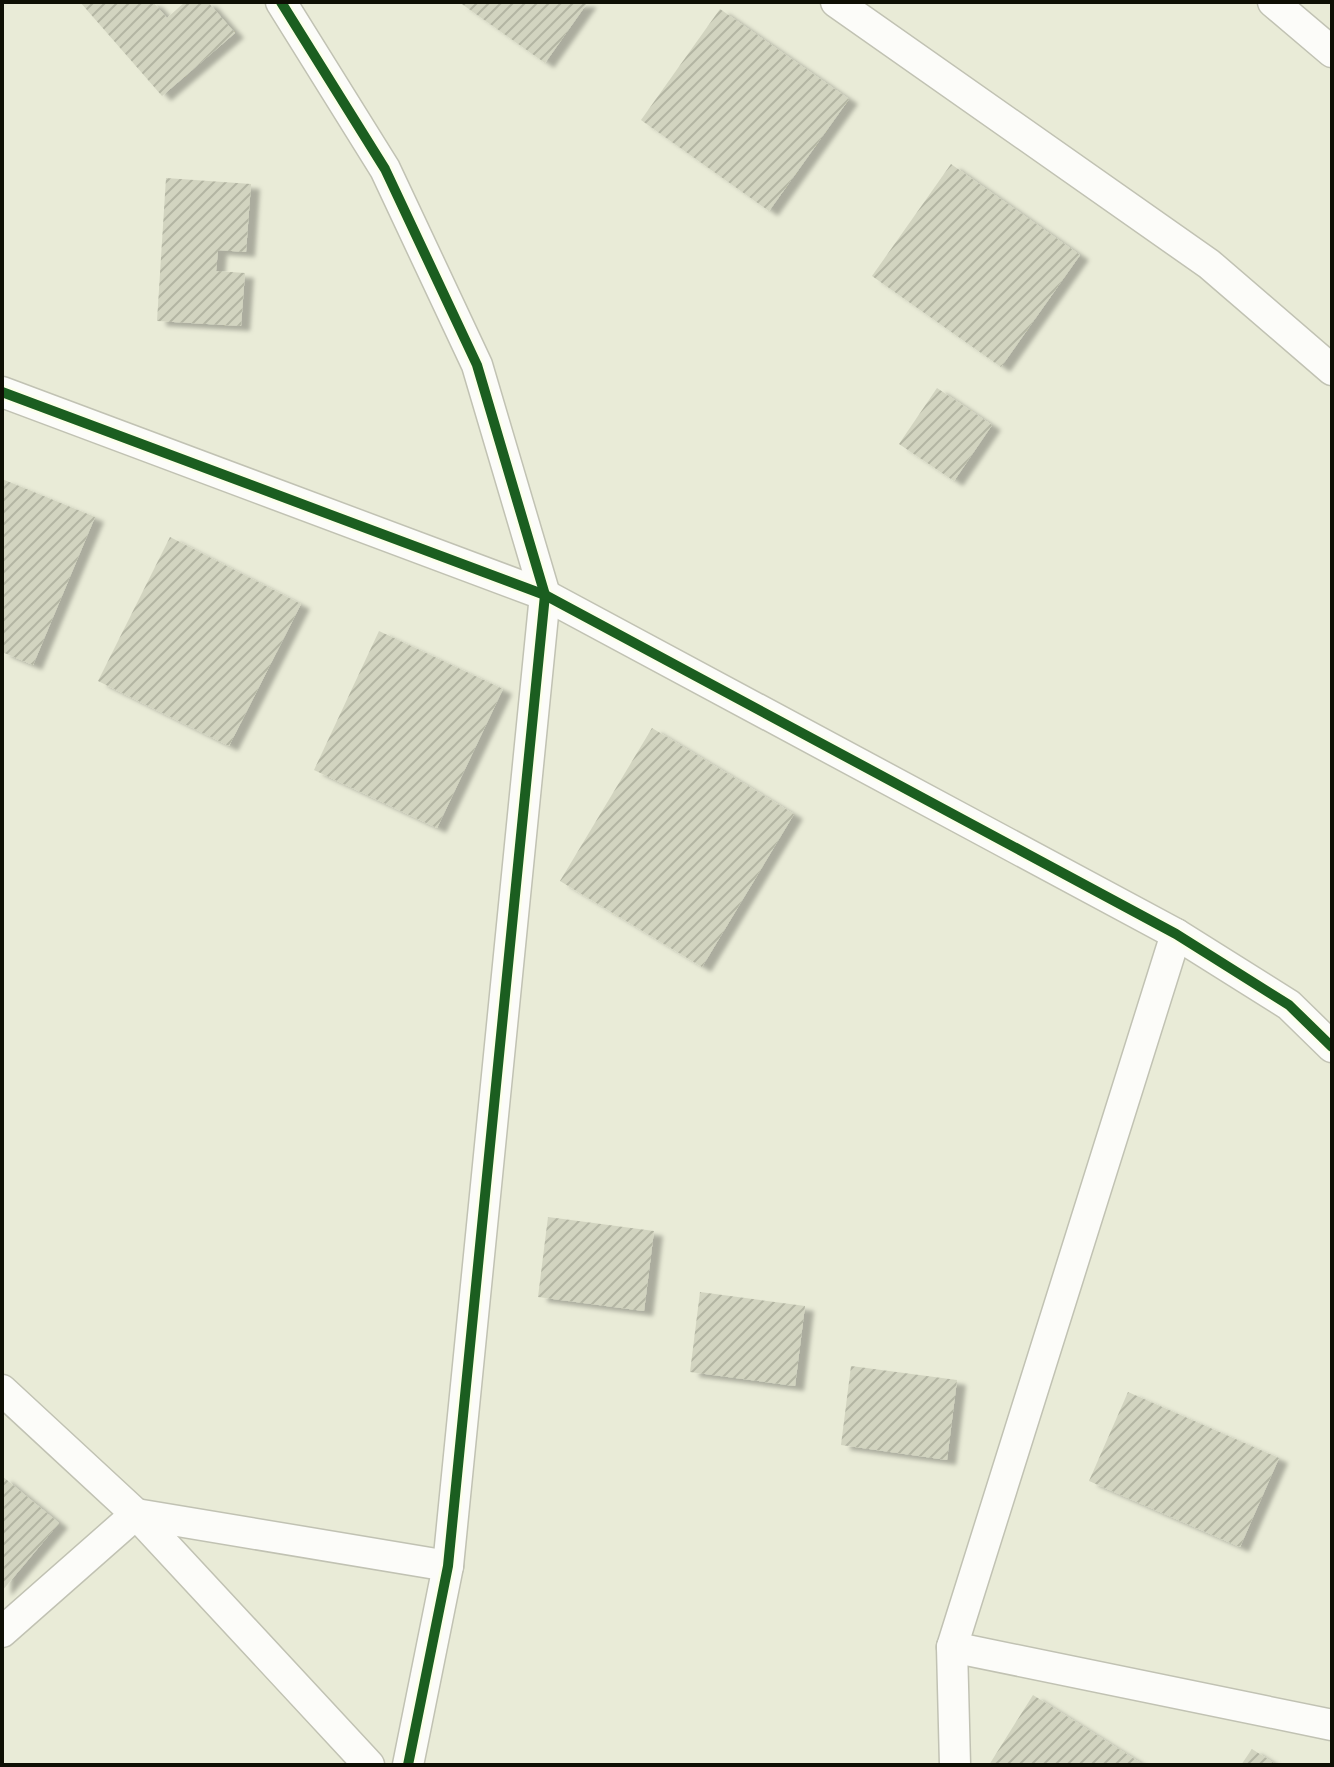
<svg xmlns="http://www.w3.org/2000/svg" width="1334" height="1767" font-family="Bitter,serif">
	<style>
		.building { fill: url(#building-hatch); filter: url(#shadow) }
		.lines { fill: none; stroke-linecap: round; stroke-linejoin: round }
		.street-casing { stroke: #c1c2b3; stroke-width: 33 }
		.street { stroke: #fcfcf9; stroke-width: 30 }
		.cycleway-casing { stroke: #fcffe9; stroke-width: 15 }
		.cycleway { stroke: #1b5e20; stroke-width: 10 }
	</style>
	<defs>
		<pattern id="building-hatch" width="6" height="6" patternUnits="userSpaceOnUse" patternTransform="scale(2)"><rect width="6" height="6" fill="#d2d4c0"/><path d="M-1 1l2-2M0 6l6-6M5 7l2-2" fill="none" stroke="#b3b5a3"/></pattern>
		<filter id="shadow"><feDropShadow dx="9" dy="5" stdDeviation="2" flood-color="#0004"/></filter>
	</defs>
	<rect width="100%" height="100%" fill="#e9ebd7"/>
	<g class="building">
		<path d="M80 2H153L167 18 185 2H208L235 33 162 96Z"/>
		<path d="M459 2H588L545 63Z"/>
		<path d="M720 9 849 99 769 211 641 120Z"/>
		<path d="M951 164 1080 255 1001 367 872 276Z"/>
		<path d="M166 178 251 184 246 252 218 250 216 271 245 273 241 326 157 321Z"/>
		<path d="M937 388 992 425 954 481 899 444Z"/>
		<path d="M2 479 95 517 33 665 2 652Z"/>
		<path d="M170 537 301 604 229 746 98 681Z"/>
		<path d="M379 631 503 689 437 828 314 770Z"/>
		<path d="M652 728 794 814 702 967 560 881Z"/>
		<path d="M548 1217 654 1231 644 1311 538 1297Z"/>
		<path d="M700 1292 805 1306 795 1386 690 1372Z"/>
		<path d="M851 1366 957 1380 947 1460 841 1445Z"/>
		<path d="M1128 1392 1279 1458 1240 1547 1089 1481Z"/>
		<path d="M2 1476 59 1523 2 1591Z"/>
		<path d="M1033 1695 1144 1765H989Z"/>
		<path d="M1252 1749 1277 1765H1241Z"/>
	</g>
	<g class="lines">
		<defs>
			<g id="street">
				<path d="M281 2 385 169 477 365 545 595 448 1566 408 1765"/>
				<path d="M836 2 1209 264 1332 370"/>
				<path d="M1273 2 1332 52"/>
				<path d="M2 392 545 595 1176 934 1289 1005 1332 1047"/>
				<path d="M2 1390 136 1514 369 1765"/>
				<path d="M2 1632 136 1514 448 1566"/>
				<path d="M952 1647 1332 1725"/>
				<path d="M955 1765 952 1647 1176 934"/>
			</g>
		</defs>
		<use href="#street" class="street-casing"/>
		<use href="#street" class="street"/>
		<defs>
			<g id="cycleway">
				<path d="M281 2 385 169 477 365 545 595 448 1566 408 1765"/>
				<path d="M2 392 545 595 1176 934 1289 1005 1332 1047"/>
			</g>
		</defs>
		<use href="#cycleway" class="cycleway-casing"/>
		<use href="#cycleway" class="cycleway"/>
	</g>
	<rect width="1334" height="1767" fill="none" stroke="#0e0f04" stroke-width="8"/>
</svg>
